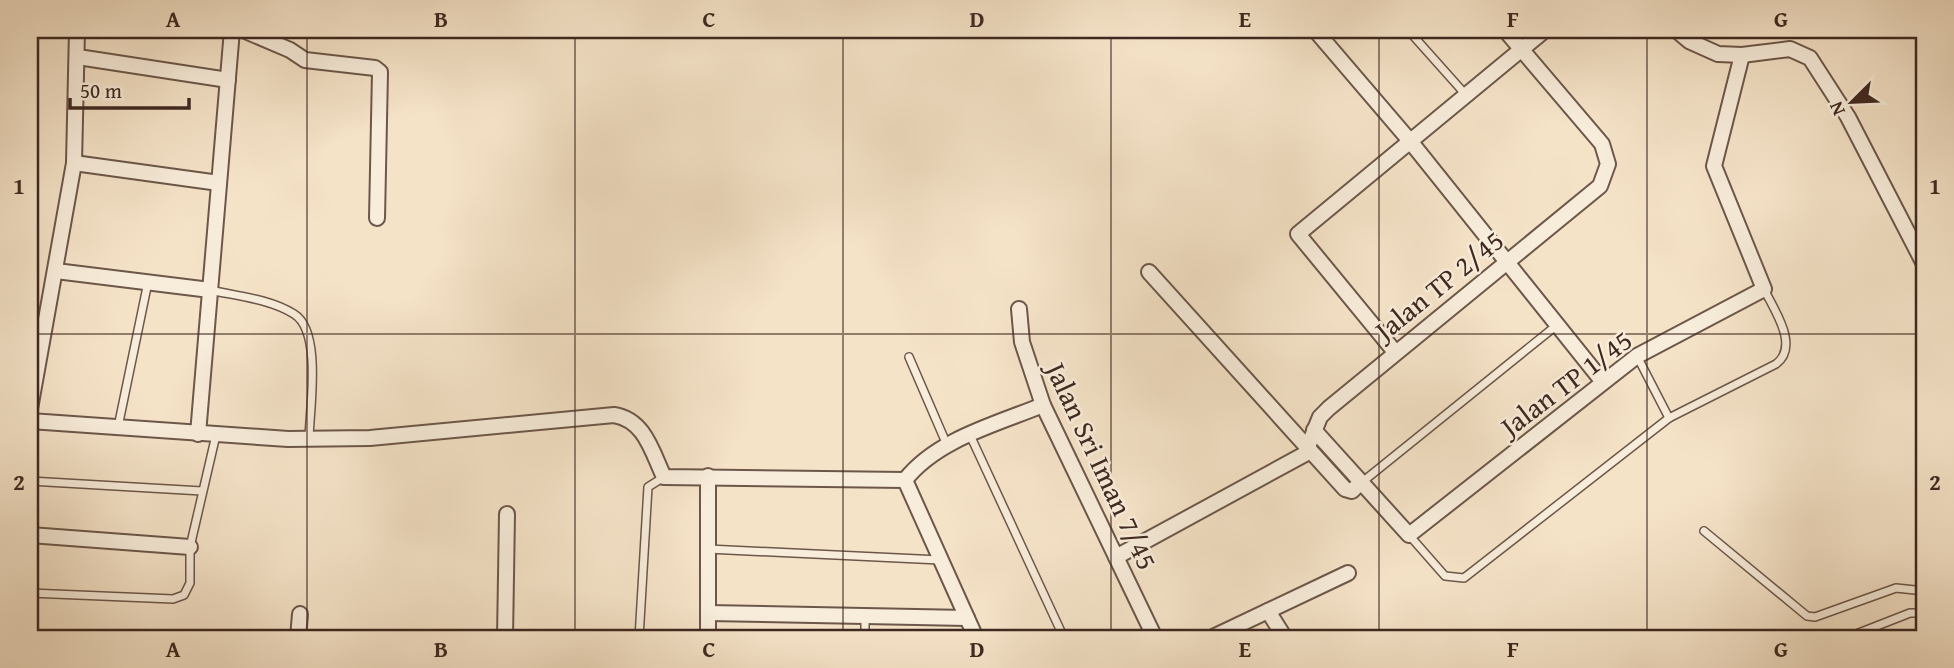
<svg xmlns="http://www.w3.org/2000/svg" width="1954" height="668" font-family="'Gentium Book Plus',serif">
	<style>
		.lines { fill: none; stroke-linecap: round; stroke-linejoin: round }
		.service-casing { stroke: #6c574a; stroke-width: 10 }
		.minor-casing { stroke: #6c574a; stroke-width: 18 }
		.service { stroke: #f8eddb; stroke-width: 7 }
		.minor { stroke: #f8eddb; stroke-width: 14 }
		.grid { fill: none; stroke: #3f2820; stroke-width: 2; stroke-opacity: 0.55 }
		.labels { text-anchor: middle; stroke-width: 5; stroke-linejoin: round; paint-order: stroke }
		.street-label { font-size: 28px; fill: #3f2820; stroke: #f8eddb }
		.neatline { fill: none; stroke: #3f2820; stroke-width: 2.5 }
		.grid-label { font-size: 23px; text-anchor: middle; font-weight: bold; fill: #3f2820 }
	</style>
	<rect width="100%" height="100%" fill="#f5e3c8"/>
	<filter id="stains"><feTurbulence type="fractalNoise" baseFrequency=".00286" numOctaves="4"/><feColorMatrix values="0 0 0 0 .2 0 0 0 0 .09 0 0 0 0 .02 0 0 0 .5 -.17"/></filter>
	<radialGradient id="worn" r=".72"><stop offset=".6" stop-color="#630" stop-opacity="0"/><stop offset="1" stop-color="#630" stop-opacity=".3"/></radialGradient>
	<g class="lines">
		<defs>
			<g id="service">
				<path d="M1408 30 1466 95"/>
				<path d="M210 290C237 296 270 299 294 314 322 331 310 407 309 438"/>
				<path d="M1637 356 1669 418"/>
				<path d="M909 357 947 445"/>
				<path d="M118 427 148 282"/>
				<path d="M970 435 1064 638"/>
				<path d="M30 481 202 491"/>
				<path d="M1361 483 1557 325"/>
				<path d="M1704 531 1807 616 1815 617 1896 588 1915 590 1924 587"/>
				<path d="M1409 535 1445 576 1464 578 1669 418 1776 364C1800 346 1774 310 1764 289"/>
				<path d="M708 549 940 560"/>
				<path d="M30 593 173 599 184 595 190 583V547L216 435"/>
				<path d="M639 638 648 487 664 477"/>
				<path d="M865 638V616"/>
				<path d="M1846 638 1910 613H1919L1924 619"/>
			</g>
			<g id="minor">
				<path d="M243 30 290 50 305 60 375 68 380 72 377 218"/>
				<path d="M1315 30 1410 141 1603 382"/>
				<path d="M1676 30 1689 41 1718 54 1742 55 1790 49 1810 58 1848 117 1924 264"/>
				<path d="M78 57 228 80"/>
				<path d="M74 163 219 183"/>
				<path d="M56 271 210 290"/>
				<path d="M1149 272 1345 489 1352 491 1360 483"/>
				<path d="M1019 309 1022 342 1043 405 1155 638"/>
				<path d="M1395 352 1298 234 1545 30"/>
				<path d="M30 409 74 163 77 30"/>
				<path d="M30 421 288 439 370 438 614 415C645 420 652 452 664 477L905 480C937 439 997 424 1043 405"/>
				<path d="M1314 430 1409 535 1637 356 1764 289 1714 166 1742 55"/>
				<path d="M198 434 232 30"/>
				<path d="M905 480 976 638"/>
				<path d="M30 535 190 547"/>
				<path d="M1116 557 1305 454 1320 417 1329 408 1600 186 1608 164 1602 144 1505 30"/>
				<path d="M1268 611 1285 638"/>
				<path d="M708 613 967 618"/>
				<path d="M298 638 300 614"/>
				<path d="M505 638 507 514"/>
				<path d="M708 638V476"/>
				<path d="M1211 638 1348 573"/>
			</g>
		</defs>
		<use href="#service" class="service-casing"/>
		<use href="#minor" class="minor-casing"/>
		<use href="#service" class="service"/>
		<use href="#minor" class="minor"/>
	</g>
	<path class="grid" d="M307 30V638M575 30V638M843 30V638M1111 30V638M1379 30V638M1647 30V638M30 334H1924"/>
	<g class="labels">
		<g class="street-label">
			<text transform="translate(1439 285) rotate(-39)" y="10">Jalan TP 2/45</text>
			<text transform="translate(1566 383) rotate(-37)" y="10">Jalan TP 1/45</text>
			<text transform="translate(1102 466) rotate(65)" y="10">Jalan Sri Iman 7/45</text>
		</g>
	</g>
	<rect width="1954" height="668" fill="none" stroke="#f5e3c8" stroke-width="77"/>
	<g transform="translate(1852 102) rotate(246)" stroke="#f8eddb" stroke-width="5" paint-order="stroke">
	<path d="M0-5L12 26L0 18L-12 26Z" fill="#3f2820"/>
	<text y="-10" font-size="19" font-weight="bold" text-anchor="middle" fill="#3f2820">N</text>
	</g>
	<path d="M70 98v10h119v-10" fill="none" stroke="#3f2820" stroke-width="3.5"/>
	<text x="80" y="98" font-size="21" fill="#3f2820" stroke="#f8eddb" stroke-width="5" paint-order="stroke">50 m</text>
	<rect x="38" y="38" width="1878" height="592" class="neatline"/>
	<g class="grid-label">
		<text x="173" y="27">A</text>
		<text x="441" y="27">B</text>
		<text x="709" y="27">C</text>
		<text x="977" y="27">D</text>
		<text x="1245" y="27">E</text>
		<text x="1513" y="27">F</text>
		<text x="1781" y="27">G</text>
		<text x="19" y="194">1</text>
		<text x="1935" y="194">1</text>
		<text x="19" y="490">2</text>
		<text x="1935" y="490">2</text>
		<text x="173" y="657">A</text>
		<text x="441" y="657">B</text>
		<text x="709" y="657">C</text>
		<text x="977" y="657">D</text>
		<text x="1245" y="657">E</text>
		<text x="1513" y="657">F</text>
		<text x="1781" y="657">G</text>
	</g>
	<rect width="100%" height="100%" filter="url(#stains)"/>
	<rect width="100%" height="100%" fill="url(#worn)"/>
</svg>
